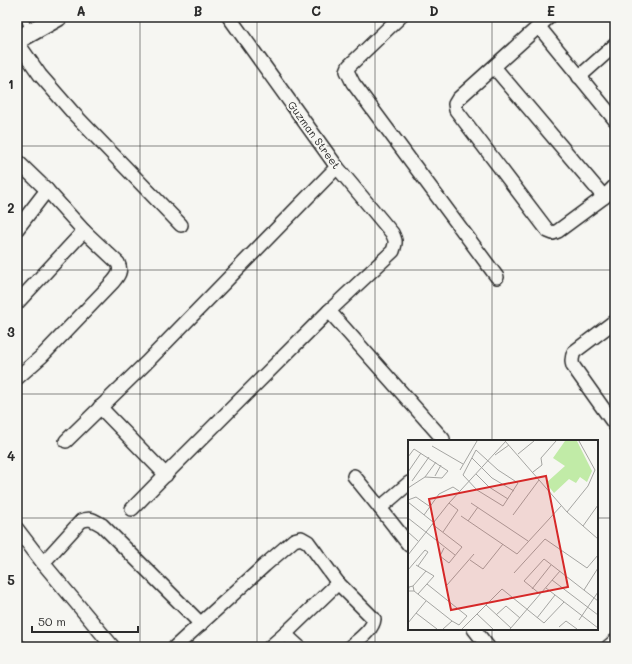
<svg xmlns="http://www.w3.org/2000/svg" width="632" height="664" font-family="Mali,sans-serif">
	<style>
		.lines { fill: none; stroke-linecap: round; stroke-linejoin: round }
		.service-casing { stroke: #2b2b2b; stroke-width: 9 }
		.minor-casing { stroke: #2b2b2b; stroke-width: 16 }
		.secondary-casing { stroke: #2b2b2b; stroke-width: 21 }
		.service { stroke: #f6f6f2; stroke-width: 6 }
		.minor { stroke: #f6f6f2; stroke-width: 13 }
		.secondary { stroke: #f6f6f2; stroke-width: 18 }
		.grid { fill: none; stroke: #2b2b2b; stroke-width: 1; stroke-opacity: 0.55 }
		.labels { text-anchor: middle; stroke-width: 4; stroke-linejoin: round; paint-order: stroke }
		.street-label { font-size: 11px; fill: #2b2b2b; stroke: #f6f6f2 }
		.inset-road { fill: none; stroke: #a5a5a2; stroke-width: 1 }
		.view { fill: #d62828; fill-opacity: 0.15; stroke: #d62828; stroke-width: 2 }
		.inset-edge { fill: none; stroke: #2b2b2b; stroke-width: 2 }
		.neatline { fill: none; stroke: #2b2b2b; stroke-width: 1.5 }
		.grid-label { font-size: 13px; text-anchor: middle; font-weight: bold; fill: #2b2b2b }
	</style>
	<rect width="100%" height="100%" fill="#f6f6f2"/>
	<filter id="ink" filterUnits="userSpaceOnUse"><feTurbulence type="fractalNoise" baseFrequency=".025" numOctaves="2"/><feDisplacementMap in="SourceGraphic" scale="8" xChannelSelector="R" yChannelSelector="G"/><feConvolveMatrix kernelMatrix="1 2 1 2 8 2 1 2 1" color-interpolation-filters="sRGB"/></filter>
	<g filter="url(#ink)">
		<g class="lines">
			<defs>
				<path id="service" d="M24 17 29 31"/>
				<g id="minor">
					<path d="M400 17 349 66 347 71 353 83 497 277"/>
					<path d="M549 17 458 99 455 104 456 110 548 231 553 233 558 231 604 197 615 186"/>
					<path d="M539 27 615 120"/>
					<path d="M17 42 40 75 75 115 181 225"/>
					<path d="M494 67 604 197"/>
					<path d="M579 77 615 45"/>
					<path d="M17 161 47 190 84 231 118 263C122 271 118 276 113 282L42 356 17 378"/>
					<path d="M17 229 47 190"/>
					<path d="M17 303 84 231"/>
					<path d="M329 311 443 439V441"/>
					<path d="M615 321 574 352C572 357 571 361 573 366L615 425"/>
					<path d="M100 407 166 475"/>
					<path d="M66 441 146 363 337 167"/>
					<path d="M354 476 380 508 409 545"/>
					<path d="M380 508 409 483"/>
					<path d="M132 509 172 468 329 311 393 251C396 242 396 241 392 233L337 167 229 17"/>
					<path d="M17 529 43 563 113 647"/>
					<path d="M43 563 81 521C90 517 93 520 102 525L201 624"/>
					<path d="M474 629 488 647"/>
					<path d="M285 634 299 647"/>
					<path d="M17 645 19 647"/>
					<path d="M175 647 265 565 294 540 301 538 308 542 338 583 374 619C373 630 358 640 350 647"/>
					<path d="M270 647 285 634 338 583"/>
					<path d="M608 647 615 641"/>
				</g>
				<path id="secondary" d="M17 40 58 17"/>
			</defs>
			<use href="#service" class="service-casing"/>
			<use href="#minor" class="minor-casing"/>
			<use href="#secondary" class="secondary-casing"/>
			<use href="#service" class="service"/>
			<use href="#minor" class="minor"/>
			<use href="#secondary" class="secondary"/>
		</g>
	</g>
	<path class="grid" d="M140 17V647M257 17V647M375 17V647M492 17V441M17 146H615M17 270H615M17 394H615M17 518H409M597 518H615M492 629V647"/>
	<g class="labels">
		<g class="street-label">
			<text transform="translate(314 135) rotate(54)" y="4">Guzman Street</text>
		</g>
	</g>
	<g transform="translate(408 440)">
		<rect width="190" height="190" fill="#f6f6f2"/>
		<path d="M157 1H169L184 31 179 42 172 37 168 43 161 39 146 53 138 43 157 26 145 18Z" fill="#c1eba7"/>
		<path class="inset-road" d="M97 1 159 72 190 99M24 6 55 24M68 10 90 30 110 43 95 66 69 50 55 35ZM110 14 126 1M87 15 101 5M0 17 6 9 40 31 34 38 17 37 0 48M64 18 84 38 106 51M52 30 69 1M0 32 13 13M125 32 134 25 133 18 148 1M68 34 81 47 100 59M27 36 33 25M17 37 28 22M4 41 21 17M0 60 8 57 21 66M0 62 25 82M63 63 120 101M159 72 180 46 187 30 171 1M16 75 31 54 45 47 51 51M105 75 131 40M53 76 109 114 153 66M0 78 47 115M60 81 70 67M24 84 54 107 41 123 32 116 36 108M175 86 190 65M0 92 10 101M35 92 50 70 41 63M0 115 41 63 98 1M62 120 75 129 95 104M8 125 26 136 10 154M0 130 17 110 20 112 10 126M106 133 137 99 179 128 190 115M144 140 190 175M19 144 59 176 51 185 44 181 35 189M39 145 66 114M5 146 18 131M138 148 190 188M124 149 143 125M176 150 190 128M6 151 44 181M0 153 1 147 5 146 6 151H1M132 154 116 141 136 119 190 161M78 165 103 188M8 173 29 189M69 174 85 189M88 175 98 166 112 178M129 178 147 155M171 180 190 152M0 183 18 161M151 187 158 181 169 189M54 189 94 149 136 183 156 162M102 189 152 131"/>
		<path class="view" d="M138 36 160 147 43 170 21 59Z"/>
		<rect width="190" height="190" class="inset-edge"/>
	</g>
	<rect width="632" height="664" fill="none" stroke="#f6f6f2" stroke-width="44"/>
	<path d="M32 626v6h106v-6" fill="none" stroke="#2b2b2b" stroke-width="2"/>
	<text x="38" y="626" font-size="12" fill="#2b2b2b" stroke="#f6f6f2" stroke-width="3" paint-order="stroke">50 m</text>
	<rect x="22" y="22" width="588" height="620" class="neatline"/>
	<g class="grid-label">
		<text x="81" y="16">A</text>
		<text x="198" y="16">B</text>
		<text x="316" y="16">C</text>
		<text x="434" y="16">D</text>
		<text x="551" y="16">E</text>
		<text x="11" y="89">1</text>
		<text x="11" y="213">2</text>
		<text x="11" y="337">3</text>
		<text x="11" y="461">4</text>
		<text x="11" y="585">5</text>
	</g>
</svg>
